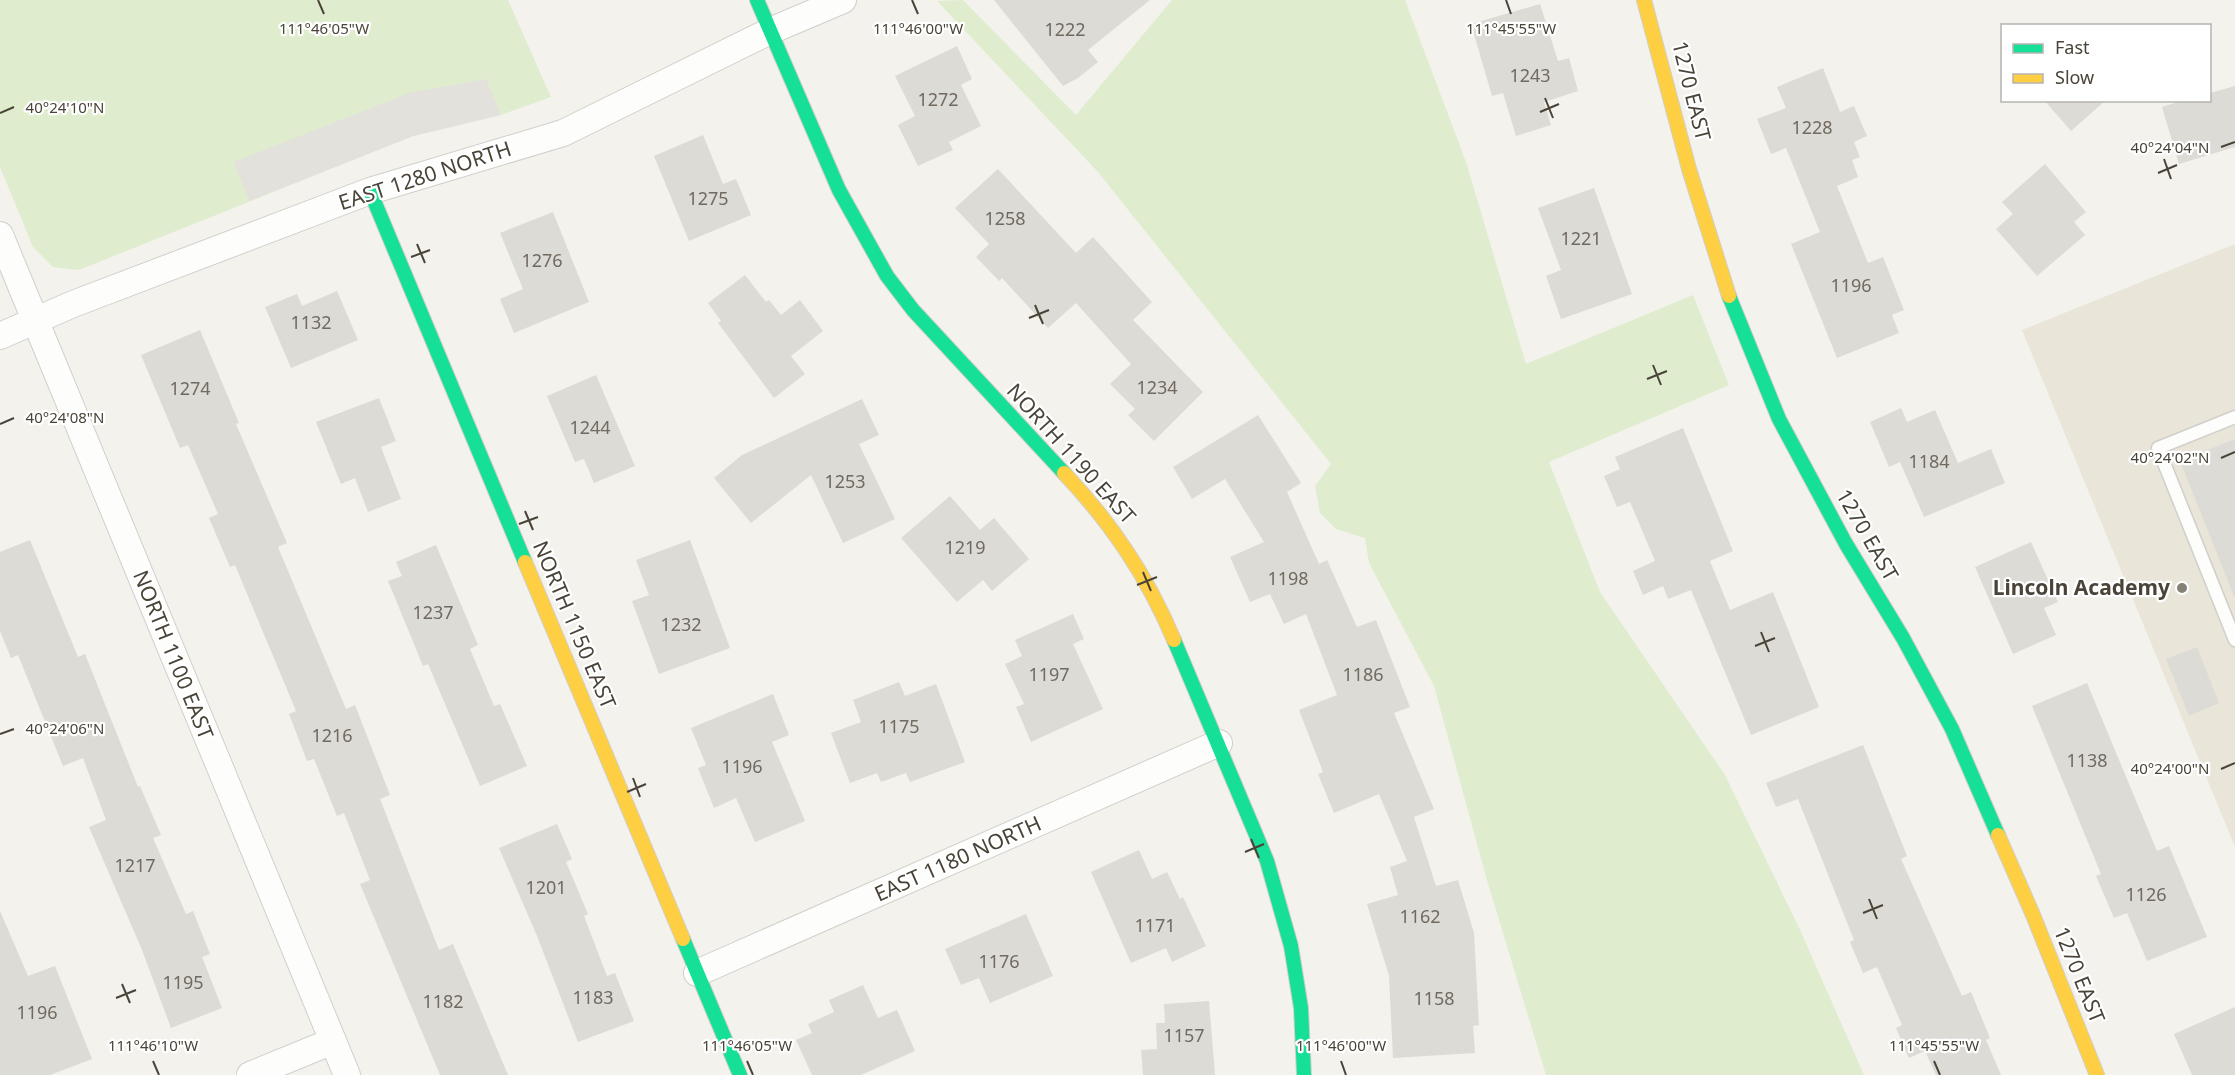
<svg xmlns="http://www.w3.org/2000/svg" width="2235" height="1075" font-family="'Noto Sans',sans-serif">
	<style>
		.education { fill: #e9e5d9 }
		.green { fill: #dfedce }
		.parking { fill: #e2e1dc }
		.building { fill: #dddbd5 }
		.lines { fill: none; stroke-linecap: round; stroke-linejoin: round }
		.lane-casing { stroke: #d1cfcb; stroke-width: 15 }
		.street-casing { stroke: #d1cfcb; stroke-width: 28 }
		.fast-casing { stroke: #d2cfc4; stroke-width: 16 }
		.slow-casing { stroke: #d2cfc4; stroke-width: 16 }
		.lane { stroke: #fdfdfc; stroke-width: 12 }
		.street { stroke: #fdfdfc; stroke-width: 26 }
		.fast { stroke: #16e098; stroke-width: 14 }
		.slow { stroke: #ffcf43; stroke-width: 14 }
		.ticks { fill: none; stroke: #4a4438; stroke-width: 2 }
		.poi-dot { fill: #858177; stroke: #fff; stroke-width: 2 }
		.labels { text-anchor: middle; stroke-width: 4.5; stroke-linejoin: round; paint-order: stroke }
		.number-label { font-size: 18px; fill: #706a60 }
		.street-label { font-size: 21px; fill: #4a4438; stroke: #fff }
		.poi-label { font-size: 21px; font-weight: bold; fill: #4a4438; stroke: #fff; text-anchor: end }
		.ticks-label { font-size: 15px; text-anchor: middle; fill: #4a4438; stroke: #fff; stroke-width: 4.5; stroke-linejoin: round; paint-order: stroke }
	</style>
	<rect width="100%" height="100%" fill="#f3f2ed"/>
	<path class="education" d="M2235 244V847L2022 330Z"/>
	<g class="green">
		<path d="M0 0H508L551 97 501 115 413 136 79 270 53 267 33 247 0 167Z"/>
		<path d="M963 0 1076 115 1172 0H1405L1466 162 1526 364 1693 295 1729 385 1549 462 1600 592 1725 775 1801 932 1864 1075H1546L1486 877 1434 686 1369 563 1365 538 1336 529 1320 513 1315 486 1331 464 1098 172 937 1Z"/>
	</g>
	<path class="parking" d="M486 79 501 115 413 136 249 201 234 162 409 93Z"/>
	<g class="building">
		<path d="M994 0H1150L1088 50 1098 62 1078 78 1063 86Z"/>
		<path d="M1540 4 1558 61 1569 58 1578 91 1544 102 1551 125 1516 136 1503 93 1492 96 1471 24Z"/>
		<path d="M957 46 972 79 961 85 981 126 949 142 953 150 918 166 898 125 915 116 895 76Z"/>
		<path d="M1823 68 1840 112 1854 106 1867 136 1854 142 1860 157 1852 160 1858 177 1837 186 1868 263 1883 257 1904 310 1892 315 1899 333 1837 358 1791 244 1820 232 1786 148 1771 154 1757 119 1786 108 1777 87Z"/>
		<path d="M2235 86V147L2179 164 2162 107 2184 100H2210V93Z"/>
		<path d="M2044 100H2106L2071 131Z"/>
		<path d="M703 135 723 184 736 179 751 215 689 241 654 156Z"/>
		<path d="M2045 164 2086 212 2074 222 2085 235 2037 276 1996 229 2013 214 2002 202Z"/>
		<path d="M998 169 1076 253 1093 237 1152 302 1133 320 1203 392 1154 441 1128 415 1135 409 1110 384 1131 364 1076 303 1048 328 1002 278 999 281 976 257 989 244 955 208Z"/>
		<path d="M1594 188 1632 294 1561 319 1546 276 1561 270 1538 208Z"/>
		<path d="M553 212 589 302 514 333 500 299 523 289 500 233Z"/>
		<path d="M745 275 766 302 769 300 781 315 800 300 823 331 791 356 805 374 774 398 718 323 721 321 708 303Z"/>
		<path d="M337 291 358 340 291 368 265 307 297 294 302 306Z"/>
		<path d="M200 330 239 423 236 424 287 543 278 547 346 709 355 705 390 795 380 799 439 950 453 944 508 1075H440L360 884 370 880 344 813 337 816 314 759 307 761 289 714 296 711 235 565 230 567 209 518 218 514 188 445 180 448 141 355Z"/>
		<path d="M596 375 635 466 594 483 584 459 575 462 547 396Z"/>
		<path d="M379 398 396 441 381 447 401 499 368 512 355 478 341 484 316 422Z"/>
		<path d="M862 399 879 435 859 444 895 519 843 543 811 475 751 523 714 478 742 455Z"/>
		<path d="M1901 408 1907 422 1935 410 1958 463 1991 449 2005 483 1924 517 1900 462 1889 467 1870 422Z"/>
		<path d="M1258 415 1301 483 1287 492 1319 564 1327 560 1357 627 1376 620 1410 707 1394 713 1434 809 1414 817 1436 886 1458 880 1474 933 1479 1025 1473 1026 1475 1053 1393 1058 1389 976 1367 904 1398 895 1390 867 1407 861 1379 794 1334 813 1318 774 1323 772 1299 710 1337 695 1306 614 1284 624 1270 594 1250 602 1230 557 1264 542 1225 479 1192 499 1173 467Z"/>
		<path d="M1683 428 1733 551 1710 561 1730 610 1773 592 1819 707 1751 735 1691 590 1668 599 1663 586 1643 595 1633 571 1655 561 1630 502 1617 507 1604 476 1620 469 1615 457Z"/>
		<path d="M2235 439V596H2234L2180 461Z"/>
		<path d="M950 496 980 530 994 518 1029 559 992 591 983 580 957 602 901 538Z"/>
		<path d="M30 540 78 657 85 654 138 787 140 786 161 835 153 838 186 914 193 911 210 954 202 957 222 1008 171 1028 142 950 89 827 106 820 83 758 63 766 18 655 11 658 0 631V552Z"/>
		<path d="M690 540 730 648 659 674 632 601 649 595 636 560Z"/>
		<path d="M2031 542 2058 602 2044 608 2056 635 2013 654 1975 567Z"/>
		<path d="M436 545 478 645 470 649 494 706 500 704 527 766 480 786 428 664 423 666 388 581 402 576 396 562Z"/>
		<path d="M1073 614 1084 639 1073 644 1103 709 1031 742 1016 707 1024 704 1005 664 1022 656 1015 640Z"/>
		<path d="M2197 647 2219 703 2189 716 2166 659Z"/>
		<path d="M899 682 905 696 936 684 965 762 910 782 906 773 881 782 877 773 850 783 831 733 861 722 853 700Z"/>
		<path d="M2087 683 2157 851 2169 846 2207 937 2147 961 2127 913 2114 918 2096 876 2101 874 2032 706Z"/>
		<path d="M773 694 789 735 772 742 805 821 755 842 736 798 714 808 698 768 706 765 691 728Z"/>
		<path d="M1863 745 1907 856 1901 859 1962 996 1971 992 1990 1038 1986 1040 2001 1075H1936L1925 1051 1909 1058 1896 1028 1902 1025 1877 967 1863 973 1850 942 1854 940 1798 799 1776 807 1766 783Z"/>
		<path d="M557 824 572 859 566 862 588 914 584 916 607 976 615 973 634 1021 578 1042 537 936 499 848Z"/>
		<path d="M1139 850 1152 879 1167 872 1180 899 1183 897 1206 946 1172 962 1166 948 1131 963 1091 872Z"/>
		<path d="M0 911 28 976 55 966 92 1059 50 1075H0Z"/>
		<path d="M1026 914 1053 976 990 1003 979 978 961 985 945 949Z"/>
		<path d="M863 985 878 1018 897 1010 915 1051 861 1075H812L796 1040 812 1033 808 1024 834 1012 829 1000Z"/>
		<path d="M1209 1001 1215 1075H1143L1141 1050 1157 1049 1156 1023H1165L1164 1004Z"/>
		<path d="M2235 1007V1075H2192L2174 1034Z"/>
	</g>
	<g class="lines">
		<defs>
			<path id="lane" d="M2235 417 2158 448 2235 640"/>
			<g id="street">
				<path d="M0 235 347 1075"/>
				<path d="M0 336 73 304 370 191 563 133 770 31 843 0"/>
				<path d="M697 973 1219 743"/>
				<path d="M250 1075 333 1041"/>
			</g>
			<g id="fast">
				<path d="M757 0 839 190 887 276 913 310 1064 473"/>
				<path d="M370 191 525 562"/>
				<path d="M1729 296 1779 419 1846 544 1903 638 1952 729 1998 835"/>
				<path d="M1174 640 1267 861 1291 946 1301 1008 1304 1075"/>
				<path d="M683 939 740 1075"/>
			</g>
			<g id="slow">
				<path d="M1644 0 1689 169 1729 296"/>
				<path d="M1064 473C1112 524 1147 576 1174 640"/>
				<path d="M525 562 683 939"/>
				<path d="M1998 835 2033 915 2097 1075"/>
			</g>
		</defs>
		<use href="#lane" class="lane-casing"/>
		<use href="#street" class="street-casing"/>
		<use href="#fast" class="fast-casing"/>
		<use href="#slow" class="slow-casing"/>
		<use href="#lane" class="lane"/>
		<use href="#street" class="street"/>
		<use href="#fast" class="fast"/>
		<use href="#slow" class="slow"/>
	</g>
	<path class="ticks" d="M318 0 324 14M912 0 918 14M1506 0 1511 14M1545 98 1553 118M1540 112 1559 104M0 113 14 107M2221 147 2235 142M2164 159 2171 179M2158 173 2177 165M417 244 425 263M411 257 430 250M1035 305 1043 324M1029 318 1049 310M1653 365 1661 385M1647 379 1667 371M0 424 14 418M2221 458 2235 452M525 511 533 530M519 524 538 517M1143 572 1151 591M1137 585 1157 577M1761 632 1769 652M1755 646 1775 638M0 734 14 729M2221 769 2235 763M633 778 640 797M627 792 646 784M1251 839 1259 858M1245 852 1264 844M1869 899 1877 919M1863 913 1883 905M122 984 130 1003M116 998 136 990M153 1061 159 1075M747 1061 753 1075M1341 1061 1346 1075M1934 1061 1940 1075"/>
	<circle class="poi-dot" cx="2182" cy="588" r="6"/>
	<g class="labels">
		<g class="number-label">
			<text x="1065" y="36">1222</text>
			<text x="1530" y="82">1243</text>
			<text x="938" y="106">1272</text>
			<text x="1812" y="134">1228</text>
			<text x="708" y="205">1275</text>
			<text x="1005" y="225">1258</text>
			<text x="1581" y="245">1221</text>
			<text x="542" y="267">1276</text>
			<text x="1851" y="292">1196</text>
			<text x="311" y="329">1132</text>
			<text x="1157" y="394">1234</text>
			<text x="190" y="395">1274</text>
			<text x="590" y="434">1244</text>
			<text x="1929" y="468">1184</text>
			<text x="845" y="488">1253</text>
			<text x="965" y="554">1219</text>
			<text x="1288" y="585">1198</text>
			<text x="433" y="619">1237</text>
			<text x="681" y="631">1232</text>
			<text x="1049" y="681">1197</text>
			<text x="1363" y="681">1186</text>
			<text x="899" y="733">1175</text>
			<text x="332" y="742">1216</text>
			<text x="2087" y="767">1138</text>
			<text x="742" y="773">1196</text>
			<text x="135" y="872">1217</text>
			<text x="546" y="894">1201</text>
			<text x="2146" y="901">1126</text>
			<text x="1420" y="923">1162</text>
			<text x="1155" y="932">1171</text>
			<text x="999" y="968">1176</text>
			<text x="183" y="989">1195</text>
			<text x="593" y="1004">1183</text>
			<text x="1434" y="1005">1158</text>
			<text x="443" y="1008">1182</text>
			<text x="37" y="1019">1196</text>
			<text x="1184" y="1042">1157</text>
		</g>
		<g class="street-label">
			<text transform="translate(1691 91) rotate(76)" y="7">1270 EAST</text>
			<text transform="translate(425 176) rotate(-18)" y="7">EAST 1280 NORTH</text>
			<text transform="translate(1071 454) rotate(48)" y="7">NORTH 1190 EAST</text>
			<text transform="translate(1867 535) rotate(60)" y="7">1270 EAST</text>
			<text transform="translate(574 625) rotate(67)" y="7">NORTH 1150 EAST</text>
			<text transform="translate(173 655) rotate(68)" y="7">NORTH 1100 EAST</text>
			<text transform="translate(958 859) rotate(-24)" y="7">EAST 1180 NORTH</text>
			<text transform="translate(2079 975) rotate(68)" y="7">1270 EAST</text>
		</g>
		<g class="poi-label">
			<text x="2170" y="595">Lincoln Academy</text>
		</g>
	</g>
	<g class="ticks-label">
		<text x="324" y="34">111°46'05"W</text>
		<text x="918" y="34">111°46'00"W</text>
		<text x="1511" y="34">111°45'55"W</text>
		<text x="65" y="113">40°24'10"N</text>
		<text x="2170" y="153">40°24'04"N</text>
		<text x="65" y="423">40°24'08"N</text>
		<text x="2170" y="463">40°24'02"N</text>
		<text x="65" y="734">40°24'06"N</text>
		<text x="2170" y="774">40°24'00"N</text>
		<text x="153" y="1051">111°46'10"W</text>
		<text x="747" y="1051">111°46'05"W</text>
		<text x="1341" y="1051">111°46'00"W</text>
		<text x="1934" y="1051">111°45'55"W</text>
	</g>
	<rect x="2001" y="24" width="210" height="78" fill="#ffffff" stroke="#b7b4af" stroke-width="1.5"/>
	<rect x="2013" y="44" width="30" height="9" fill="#16e098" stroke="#b7b4af" stroke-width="1.5"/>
	<text x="2055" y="54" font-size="18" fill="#4a4438">Fast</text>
	<rect x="2013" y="74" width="30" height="9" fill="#ffcf43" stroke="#b7b4af" stroke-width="1.5"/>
	<text x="2055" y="84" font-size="18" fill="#4a4438">Slow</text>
</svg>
